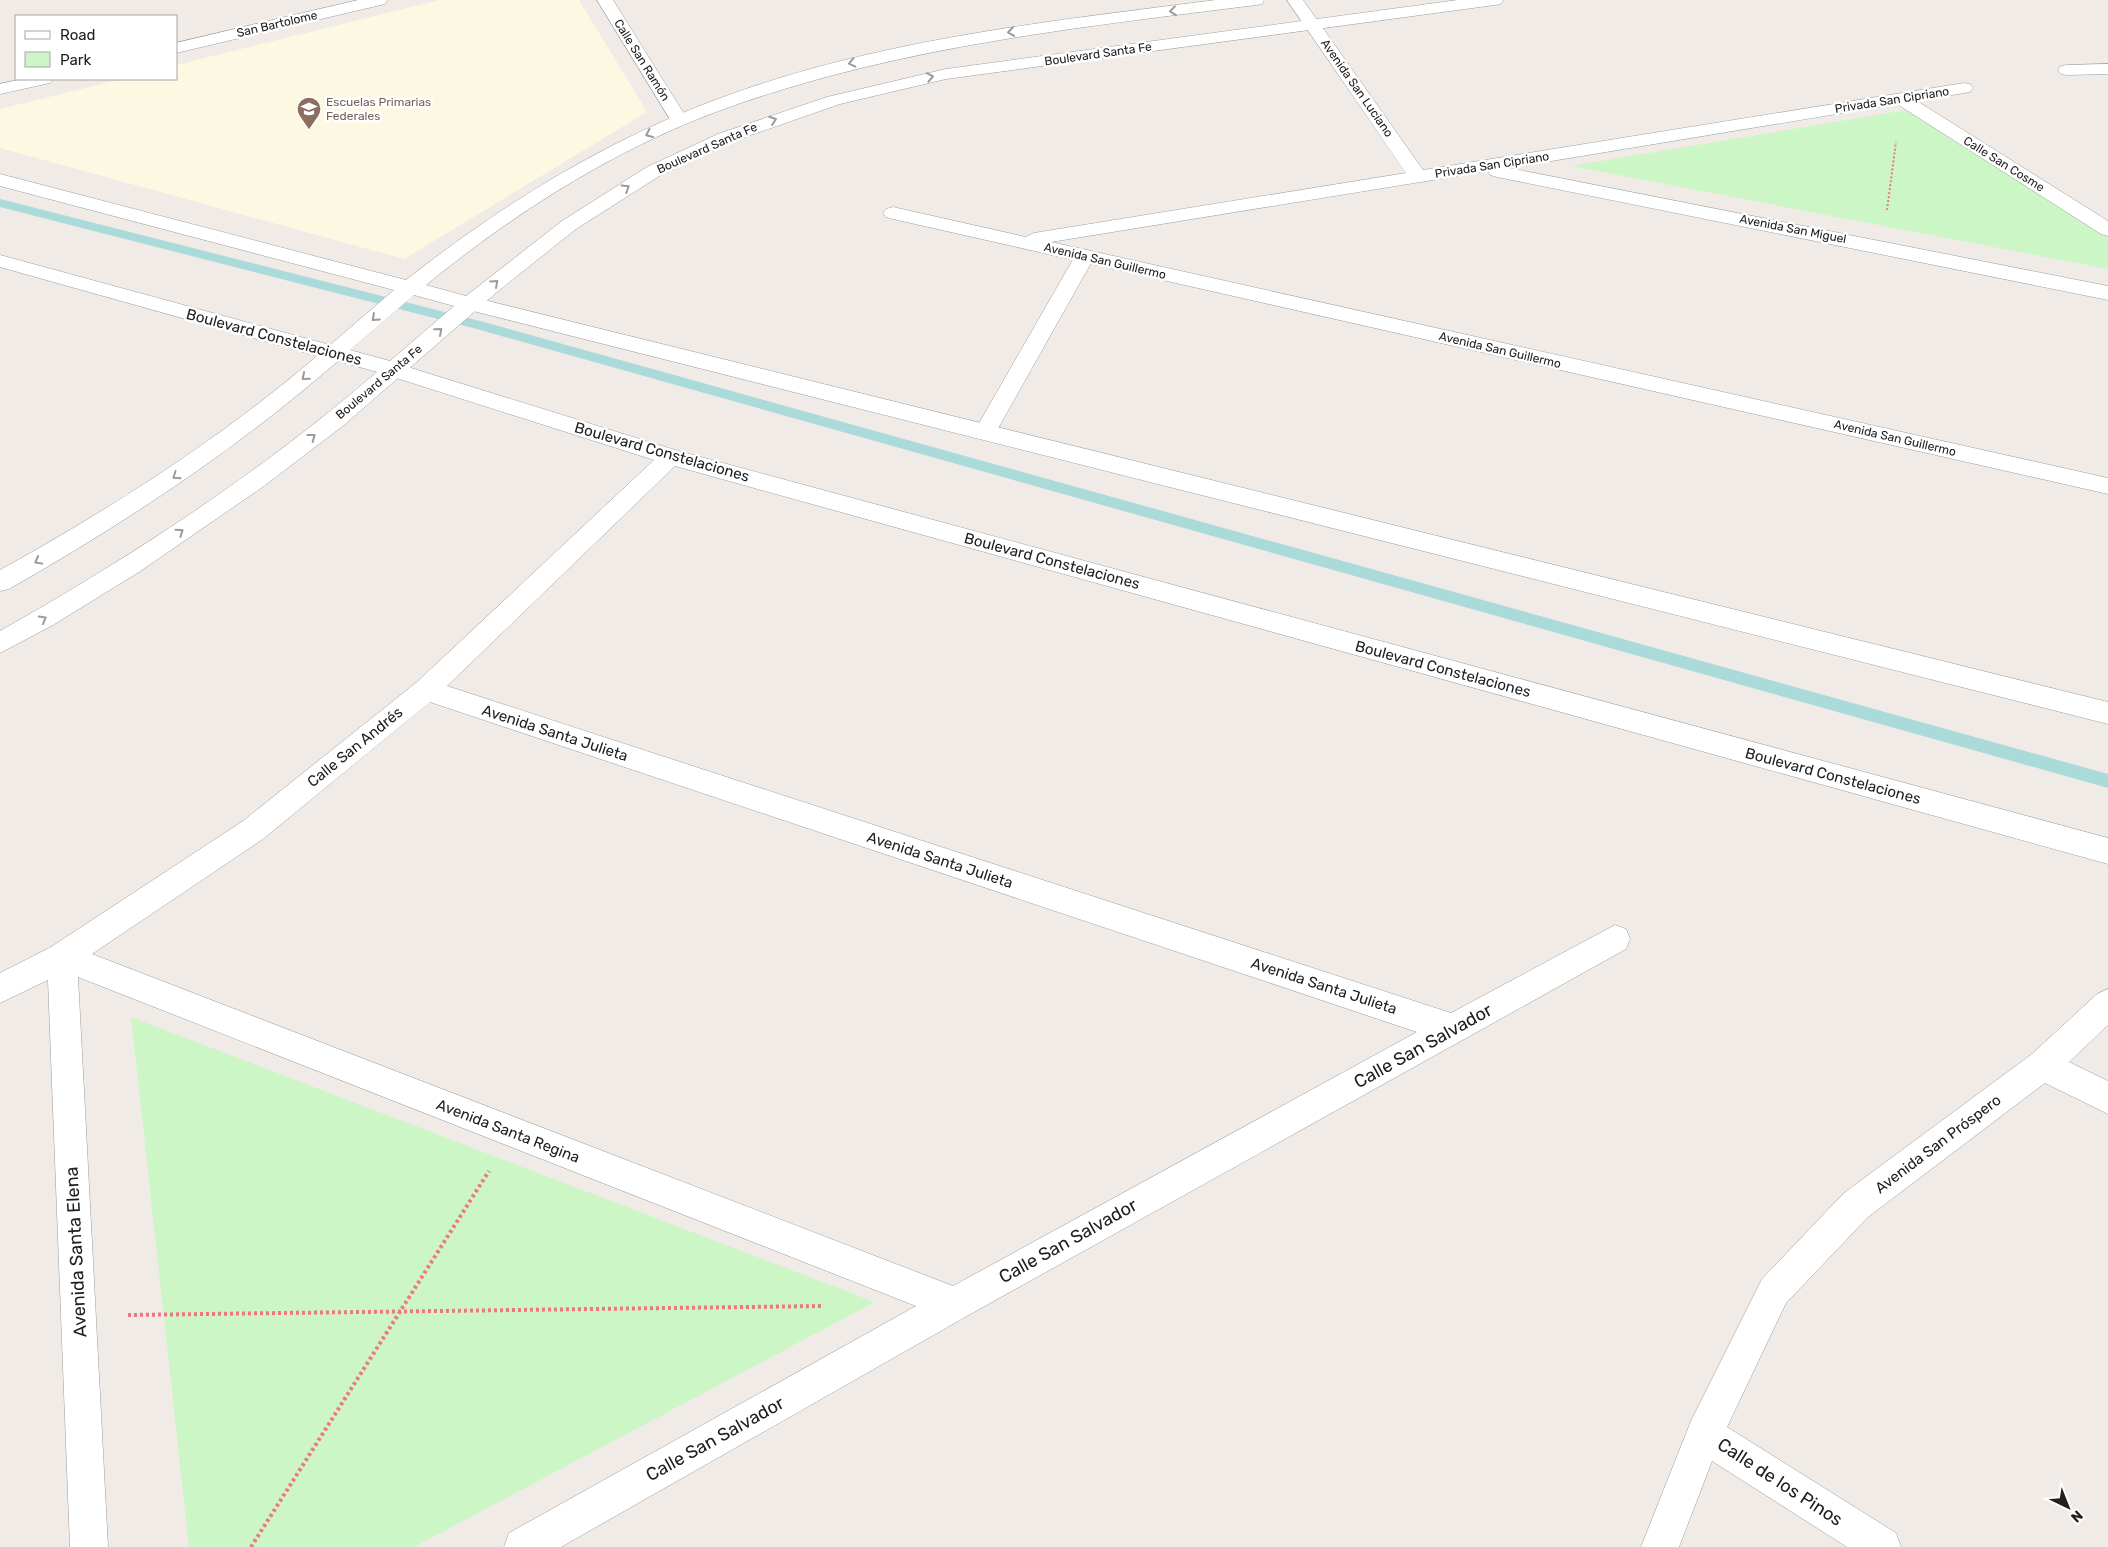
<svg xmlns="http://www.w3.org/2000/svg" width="2108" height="1547" font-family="Rubik,sans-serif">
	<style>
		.education { fill: #fdf8e2 }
		.park { fill: #cdf6c7 }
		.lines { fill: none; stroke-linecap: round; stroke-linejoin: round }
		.stream { fill: #aadada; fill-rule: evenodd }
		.service-casing { stroke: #9d9d9d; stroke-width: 1 }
		.minor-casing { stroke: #9d9d9d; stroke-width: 1 }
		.tertiary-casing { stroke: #9d9d9d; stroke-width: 1 }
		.path-far1 { stroke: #f17683; stroke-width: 2; stroke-dasharray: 2 2; stroke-linecap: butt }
		.path { stroke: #f17683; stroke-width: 4; stroke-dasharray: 3 3; stroke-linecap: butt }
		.service { fill: #fff; fill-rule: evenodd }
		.minor { fill: #fff; fill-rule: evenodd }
		.tertiary { fill: #fff; fill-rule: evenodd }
		.oneway { stroke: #9b9b9b }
		.labels { text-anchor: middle; stroke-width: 5; stroke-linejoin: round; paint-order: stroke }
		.far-street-label { font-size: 12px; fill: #202020; stroke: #fff }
		.far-education-label { font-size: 12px; fill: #785e54; stroke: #fff; text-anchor: start }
		.street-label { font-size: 15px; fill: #202020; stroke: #fff }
		.near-street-label { font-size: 18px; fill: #202020; stroke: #fff }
	</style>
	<rect width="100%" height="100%" fill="#f0ebe7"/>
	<path class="education" d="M440 0H579L647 112 404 259 0 148V109L122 79H176V65Z"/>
	<g class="park">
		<path d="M1919 108 2108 229V269L1571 166Z"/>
		<path d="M131 1017 875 1302 414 1547H189Z"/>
	</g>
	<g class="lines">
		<path class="stream" d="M0 199 480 321 2108 774V788L473 328 0 207Z"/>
		<defs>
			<path id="service" d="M1085 250 1092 252 1095 256 996 432 993 438 985 440 977 438 974 432 1075 256 1078 252Z"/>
			<g id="minor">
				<path d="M358 0H387L385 4 176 53V43Z"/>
				<path d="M597 0H613L688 120 685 124H673Z"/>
				<path d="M1287 0H1303L1423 170 1964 83 1970 84 1973 88 1970 92 1917 101 2108 221V236L2101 234 1897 104 1509 168 2108 286V300L1497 177 1490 175 1488 171 1051 242 2108 478V494L893 219 886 217 883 213 886 209 893 207 1026 237 1034 233 1406 173Z"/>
				<path d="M2108 64V74L2067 75 2061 74 2058 70 2061 66 2067 65Z"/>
				<path d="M22 79H53L50 83 0 94V84Z"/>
				<path d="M472 297 2108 702V724L465 309 462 304 465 299Z"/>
				<path d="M395 363 675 450 2108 838V864L675 466 447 686 1451 1013 1615 925 1626 929 1630 939 1626 949 967 1316 561 1547H504L509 1533 916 1306 78 977 108 1547H70L48 980 0 1003V973L51 947 243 821 417 682 654 460 387 375 384 370 387 365ZM430 702 1417 1032 953 1286 92 954 263 839Z"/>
				<path d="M2108 989V1025L2069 1062 2108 1081V1114L2045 1083 1868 1217 1786 1303 1727 1427 1896 1533 1901 1547H1847L1712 1461 1679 1547H1641L1691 1421 1762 1279 1844 1193 2032 1054 2097 994Z"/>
			</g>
			<path id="tertiary" d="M1216 0H1264L1262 4 1256 5C1081 27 905 46 738 104 624 143 518 210 426 285L466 296 562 221 647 167 718 134 827 97 946 69 1458 0H1503L1501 4 1495 5 946 79 840 104 731 142 661 175 576 229 497 292 344 425 264 486 139 572 53 625 0 653V631C133 556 261 472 377 372L338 361C237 449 125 523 9 589L0 591V570C112 508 220 439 317 356L0 267V255L330 345 394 290 0 186V174L406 280C502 204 608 139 723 97 881 39 1051 21 1216 0ZM414 295 454 306 390 361 350 350Z"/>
		</defs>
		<use href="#service" class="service-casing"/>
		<use href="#minor" class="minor-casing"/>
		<use href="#tertiary" class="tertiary-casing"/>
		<path class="path-far1" d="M1887 210 1896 142"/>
		<g class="path">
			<path d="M128 1315 824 1306"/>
			<path d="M251 1547 489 1171"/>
		</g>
		<use href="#service" class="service"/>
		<use href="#minor" class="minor"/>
		<use href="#tertiary" class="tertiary"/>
	</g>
	<defs><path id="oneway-chevron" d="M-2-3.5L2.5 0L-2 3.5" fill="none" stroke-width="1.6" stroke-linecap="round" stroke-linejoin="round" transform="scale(1.25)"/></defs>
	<g class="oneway">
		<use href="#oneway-chevron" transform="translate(1173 11) rotate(173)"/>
		<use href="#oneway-chevron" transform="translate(1011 32) rotate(172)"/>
		<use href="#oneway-chevron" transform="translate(852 63) rotate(167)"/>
		<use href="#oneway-chevron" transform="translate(930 77) rotate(-11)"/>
		<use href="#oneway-chevron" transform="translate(773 120) rotate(-20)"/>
		<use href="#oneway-chevron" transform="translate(649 134) rotate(155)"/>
		<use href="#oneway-chevron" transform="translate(626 188) rotate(-32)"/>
		<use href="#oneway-chevron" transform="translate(495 283) rotate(-42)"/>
		<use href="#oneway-chevron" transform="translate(375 318) rotate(138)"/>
		<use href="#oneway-chevron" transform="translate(439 331) rotate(-41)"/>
		<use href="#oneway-chevron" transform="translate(305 377) rotate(140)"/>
		<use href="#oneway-chevron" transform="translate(312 437) rotate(-37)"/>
		<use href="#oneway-chevron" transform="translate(176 476) rotate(145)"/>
		<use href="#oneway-chevron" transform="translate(180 532) rotate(-34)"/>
		<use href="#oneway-chevron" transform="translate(38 561) rotate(151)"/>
		<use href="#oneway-chevron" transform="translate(43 619) rotate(-30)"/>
	</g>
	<defs>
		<symbol id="school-pin" viewBox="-11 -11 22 30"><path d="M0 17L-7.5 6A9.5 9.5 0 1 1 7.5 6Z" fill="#8d6e63" stroke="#fff"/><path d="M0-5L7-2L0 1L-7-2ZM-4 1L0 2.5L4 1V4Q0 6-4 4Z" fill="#fff"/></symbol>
	</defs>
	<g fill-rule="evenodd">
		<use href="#school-pin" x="295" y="95" width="28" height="38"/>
	</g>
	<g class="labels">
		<g class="far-street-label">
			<text transform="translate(277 24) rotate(-13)" y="4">San Bartolome</text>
			<text transform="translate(1098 54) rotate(-8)" y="4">Boulevard Santa Fe</text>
			<text transform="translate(642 60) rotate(58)" y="4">Calle San Ramón</text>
			<text transform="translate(1357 88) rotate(55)" y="4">Avenida San Luciano</text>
			<text transform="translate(1892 100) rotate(-9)" y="4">Privada San Cipriano</text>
			<text transform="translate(707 148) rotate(-24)" y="4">Boulevard Santa Fe</text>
			<text transform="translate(2004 164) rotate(32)" y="4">Calle San Cosme</text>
			<text transform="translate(1492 165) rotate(-9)" y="4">Privada San Cipriano</text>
			<text transform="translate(1793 229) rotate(11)" y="4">Avenida San Miguel</text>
			<text transform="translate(1105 261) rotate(13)" y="4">Avenida San Guillermo</text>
			<text transform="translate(1500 350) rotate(13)" y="4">Avenida San Guillermo</text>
			<text transform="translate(379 382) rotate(-40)" y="4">Boulevard Santa Fe</text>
			<text transform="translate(1895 438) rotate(13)" y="4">Avenida San Guillermo</text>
		</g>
		<g class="far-education-label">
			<text x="326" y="106">Escuelas Primarias<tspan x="326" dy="14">Federales</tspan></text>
		</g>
		<g class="street-label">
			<text transform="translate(274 337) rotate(15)" y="5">Boulevard Constelaciones</text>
			<text transform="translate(662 452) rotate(16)" y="5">Boulevard Constelaciones</text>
			<text transform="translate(1052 561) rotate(15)" y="5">Boulevard Constelaciones</text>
			<text transform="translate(1443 669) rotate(15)" y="5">Boulevard Constelaciones</text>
			<text transform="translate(555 733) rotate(18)" y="5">Avenida Santa Julieta</text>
			<text transform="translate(355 747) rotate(-39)" y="5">Calle San Andrés</text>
			<text transform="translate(1833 776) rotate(15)" y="5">Boulevard Constelaciones</text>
			<text transform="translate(940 860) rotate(18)" y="5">Avenida Santa Julieta</text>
			<text transform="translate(1324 986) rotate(18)" y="5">Avenida Santa Julieta</text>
			<text transform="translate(508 1131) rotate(21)" y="5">Avenida Santa Regina</text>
			<text transform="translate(1938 1144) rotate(-37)" y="5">Avenida San Próspero</text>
		</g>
		<g class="near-street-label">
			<text transform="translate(1423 1046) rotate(-29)" y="6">Calle San Salvador</text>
			<text transform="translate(1068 1241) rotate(-29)" y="6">Calle San Salvador</text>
			<text transform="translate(76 1252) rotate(-93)" y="6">Avenida Santa Elena</text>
			<text transform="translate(715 1439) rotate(-29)" y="6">Calle San Salvador</text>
			<text transform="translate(1780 1482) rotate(33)" y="6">Calle de los Pinos</text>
		</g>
	</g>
	<rect x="15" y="15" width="162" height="65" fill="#ffffff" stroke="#a6a6a6"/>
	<rect x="25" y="31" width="25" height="8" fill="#ffffff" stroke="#a6a6a6"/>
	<text x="60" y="40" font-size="15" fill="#202020">Road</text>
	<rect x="25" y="52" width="25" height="15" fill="#cdf6c7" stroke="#a6a6a6"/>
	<text x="60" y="65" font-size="15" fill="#202020">Park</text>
	<g transform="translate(2068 1507) rotate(137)" stroke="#ffffff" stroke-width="4" paint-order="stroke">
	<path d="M0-4L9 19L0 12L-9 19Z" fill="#202020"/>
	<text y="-8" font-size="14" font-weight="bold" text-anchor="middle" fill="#202020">N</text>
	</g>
</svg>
